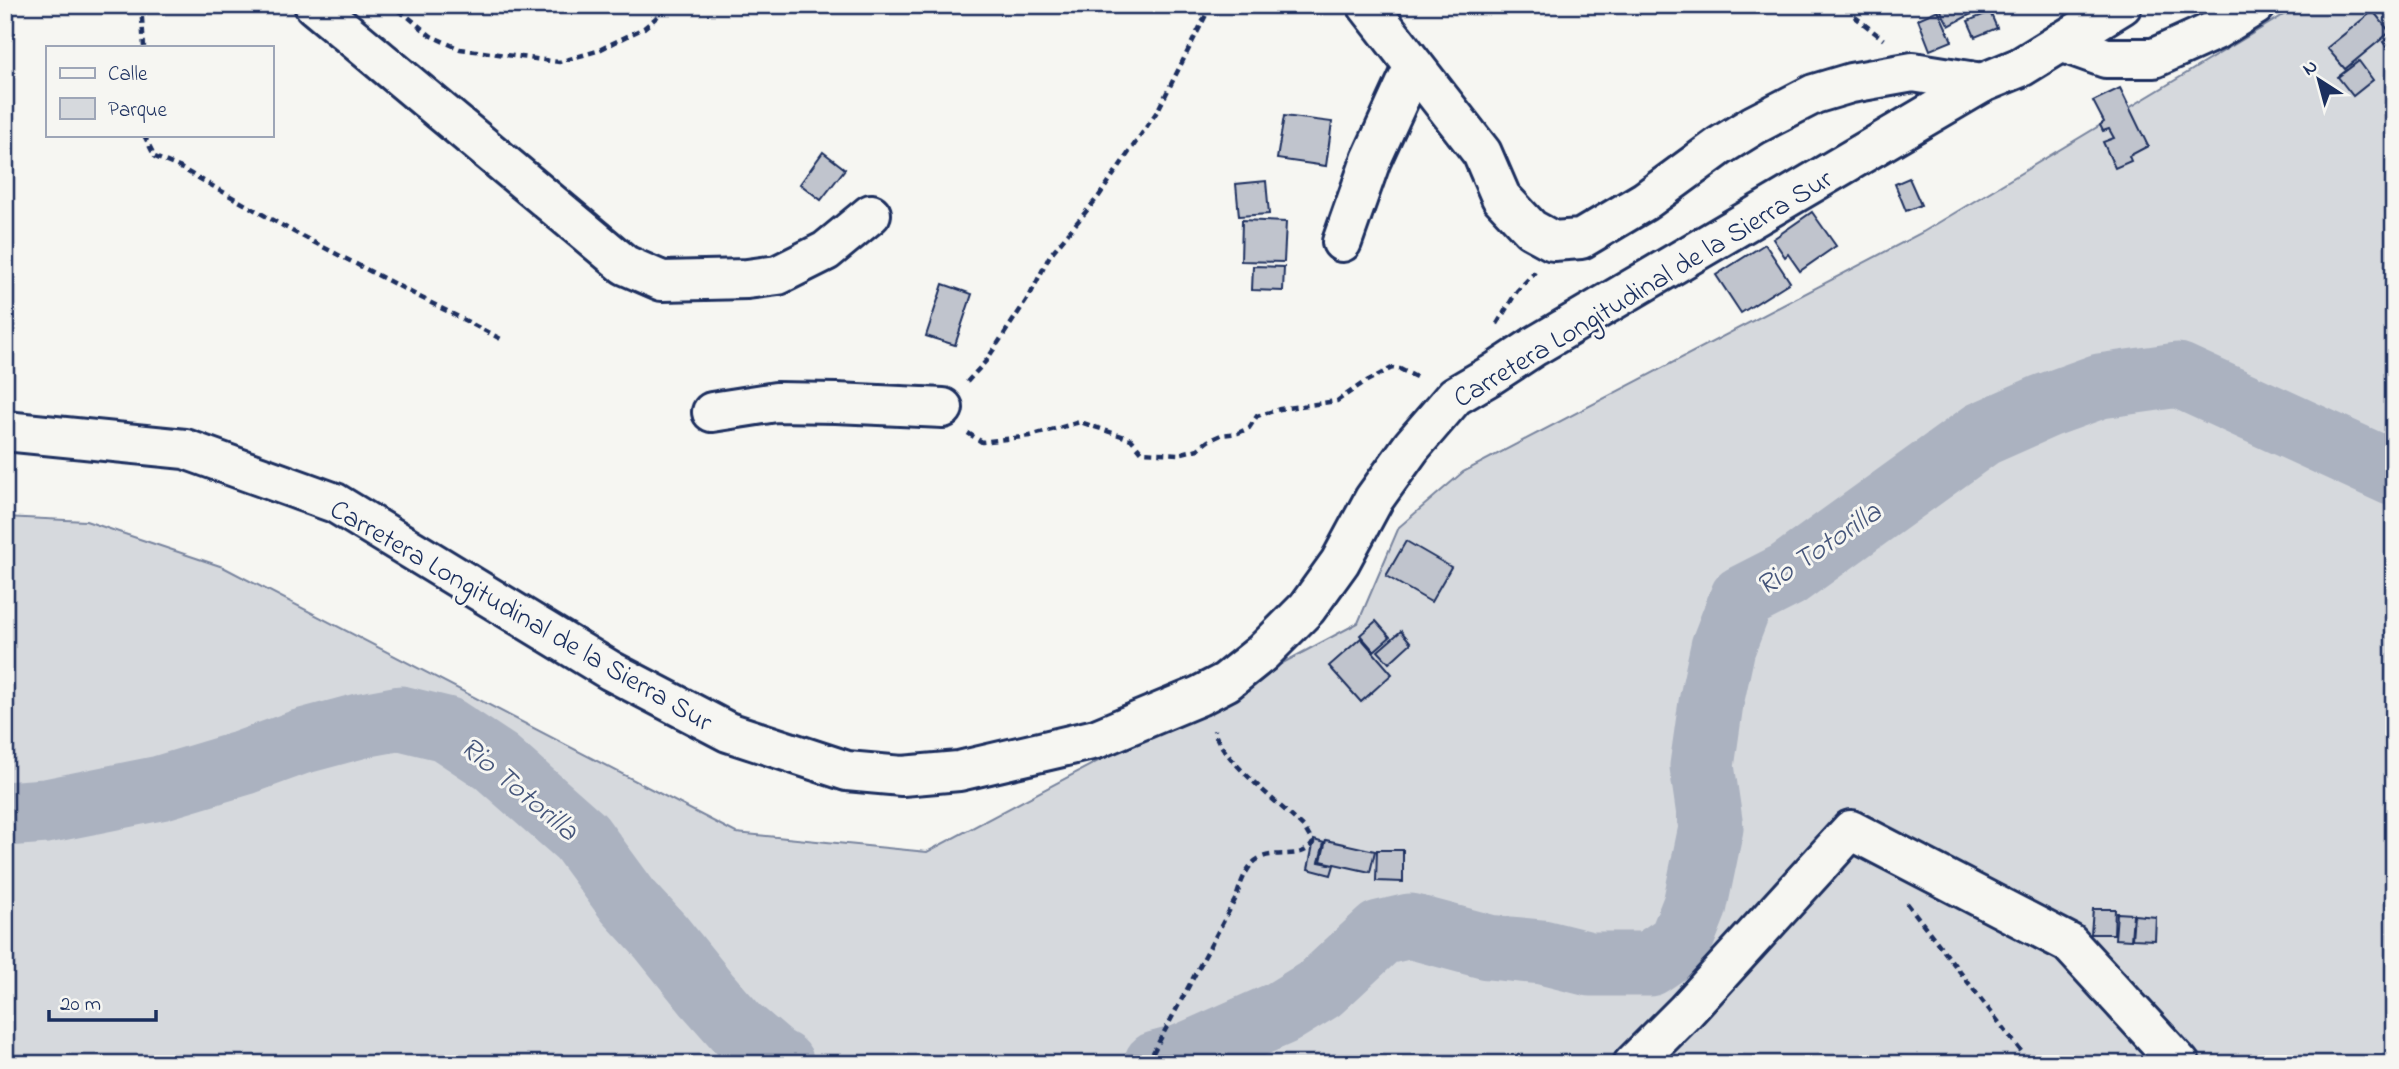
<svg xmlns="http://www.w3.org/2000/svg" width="2399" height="1069" font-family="'Indie Flower',sans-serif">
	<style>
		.green { fill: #d6d9dd; stroke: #78849e; stroke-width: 2 }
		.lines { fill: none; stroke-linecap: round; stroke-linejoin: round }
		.river { stroke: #abb2c0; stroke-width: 65 }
		.building { fill: #c0c4cd; stroke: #1b2f5e; stroke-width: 2 }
		.minor-casing { stroke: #1b2f5e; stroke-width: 44 }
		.highway-casing { stroke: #1b2f5e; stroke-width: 44 }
		.path { stroke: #1b2f5e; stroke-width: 4.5; stroke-dasharray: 7 5; stroke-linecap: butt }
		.minor { stroke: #f6f6f2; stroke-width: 38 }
		.highway { stroke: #f6f6f2; stroke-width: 38 }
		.labels { text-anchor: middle; stroke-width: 6; stroke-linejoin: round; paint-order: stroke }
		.street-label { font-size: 28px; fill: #1b2f5e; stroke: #f6f6f2 }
		.water-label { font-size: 30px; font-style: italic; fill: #46567b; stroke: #f6f6f2 }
	</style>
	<rect width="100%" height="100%" fill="#f6f6f2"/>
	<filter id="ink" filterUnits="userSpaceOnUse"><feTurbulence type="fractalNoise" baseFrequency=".0143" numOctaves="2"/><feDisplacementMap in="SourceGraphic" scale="14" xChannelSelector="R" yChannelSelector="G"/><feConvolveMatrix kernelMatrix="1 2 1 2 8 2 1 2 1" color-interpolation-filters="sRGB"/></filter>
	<g filter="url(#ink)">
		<path class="green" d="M2300 5H2394V1064H5V517L86 521 223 567 736 833 927 852 1358 623 1399 527 1463 472 1923 232Z"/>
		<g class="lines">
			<g class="river">
				<path d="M5 814 46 811 160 788 243 763 300 742 363 725 401 718 446 729 496 762 581 837 628 901 661 937 707 994 738 1029 773 1059 782 1064"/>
				<path d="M1156 1064 1182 1057 1281 1013 1320 989 1380 933 1410 926 1488 947 1542 952 1590 964H1649L1680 943 1695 905 1711 828 1702 766 1711 703 1723 647 1742 598 1787 575 1982 434 2045 406 2100 386 2178 375 2394 474"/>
			</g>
		</g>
		<g class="building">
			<path d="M1938 5H1988L1949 26Z"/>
			<path d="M1938 10 1952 41 1930 50 1918 19Z"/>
			<path d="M2373 11 2390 32 2345 69 2327 48Z"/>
			<path d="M1990 12 1997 28 1975 37 1968 21Z"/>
			<path d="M2394 35V57L2383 42Z"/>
			<path d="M2359 61 2373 80 2353 96 2338 77Z"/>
			<path d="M2120 88 2148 146 2129 156 2131 161 2115 168 2103 142 2114 138 2109 129 2103 131 2100 125 2104 122 2093 101Z"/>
			<path d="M1284 116 1332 122 1326 166 1277 159Z"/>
			<path d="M823 152 845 169 821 200 800 184Z"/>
			<path d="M1909 178 1921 205 1906 211 1895 184Z"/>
			<path d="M1266 181 1269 214 1239 216 1236 184Z"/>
			<path d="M1812 212 1836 246 1800 271 1788 254 1785 257 1773 239Z"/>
			<path d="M1242 220 1286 222 1284 262 1241 261Z"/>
			<path d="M1765 244 1790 282 1741 313 1716 275Z"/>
			<path d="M1253 266 1284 267 1283 291 1252 290Z"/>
			<path d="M943 284 972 294 955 345 926 336Z"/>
			<path d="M1406 541 1451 567 1431 602 1386 576Z"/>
			<path d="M1376 621 1390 637 1374 651 1360 635Z"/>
			<path d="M1401 631 1411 643 1389 663 1378 651Z"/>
			<path d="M1361 638 1392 674 1361 702 1329 666Z"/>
			<path d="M1314 840 1324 843 1319 862 1334 865 1331 875 1308 869Z"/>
			<path d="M1326 840 1375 851 1370 872 1321 861Z"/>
			<path d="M1377 850H1403V882L1376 881Z"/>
			<path d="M2093 909H2115L2114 934H2091Z"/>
			<path d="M2117 913 2133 914 2131 940 2115 939Z"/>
			<path d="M2134 915 2156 917 2155 940 2132 939Z"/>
		</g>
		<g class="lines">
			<defs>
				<g id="minor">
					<path d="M314 5 625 265 662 281 747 279 778 275 826 251 871 214"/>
					<path d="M1367 5 1482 153 1501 197 1531 229 1553 241 1581 239 1645 201 1720 146 1754 125 1814 94 1851 83 1913 72 1982 83"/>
					<path d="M2061 42 2106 58H2154L2214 31 2256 5"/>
					<path d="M1342 242 1371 160 1414 66"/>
					<path d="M712 412 776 402 836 403 943 408"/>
					<path d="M1633 1064 1685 1012 1851 830 2069 943 2180 1064"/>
				</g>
				<path id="highway" d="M5 431 185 449 335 503 611 671 728 732 847 771 902 776 959 771 1096 739 1199 696 1226 682 1262 653 1307 608 1340 562 1374 499 1412 446 1455 396 1491 375 1535 346 1982 83 2021 67 2122 5"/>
			</defs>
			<use href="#minor" class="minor-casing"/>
			<use href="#highway" class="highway-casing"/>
			<g class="path">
				<path d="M141 5 144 47"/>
				<path d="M388 5 407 16 431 36 460 49 559 62 597 51 644 28 671 5"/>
				<path d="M1850 5 1854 16 1884 40"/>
				<path d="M144 135 155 157 179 167 292 231 503 340"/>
				<path d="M1497 324 1517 291 1535 272"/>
				<path d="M967 382 986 361 1030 295 1050 255 1099 196 1158 110 1211 5"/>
				<path d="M968 433 982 442 1030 436 1080 422 1131 439 1142 452 1178 454 1198 449 1208 441 1221 435 1238 433 1249 428 1257 416 1280 409 1337 401 1363 383 1392 368 1400 369 1420 379"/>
				<path d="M1907 903 2031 1064"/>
				<path d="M1147 1064 1236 898C1240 886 1244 872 1253 863 1269 846 1301 863 1313 843L1305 829C1282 805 1220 759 1214 730"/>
			</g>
			<use href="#minor" class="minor"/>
			<use href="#highway" class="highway"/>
		</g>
	</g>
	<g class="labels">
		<g class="street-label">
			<text transform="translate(1642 287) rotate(-31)" y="10">Carretera Longitudinal de la Sierra Sur</text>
			<text transform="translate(522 614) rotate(30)" y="10">Carretera Longitudinal de la Sierra Sur</text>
		</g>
		<g class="water-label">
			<text transform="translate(1818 548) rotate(-34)" y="10">Rio Totorilla</text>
			<text transform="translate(520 788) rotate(40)" y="10">Rio Totorilla</text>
		</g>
	</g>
	<rect width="2399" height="1069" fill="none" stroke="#f6f6f2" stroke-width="28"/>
	<rect x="14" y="14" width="2371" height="1041" fill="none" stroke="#1b2f5e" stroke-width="2.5" filter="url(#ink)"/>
	<rect x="46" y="46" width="228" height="91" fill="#f6f6f2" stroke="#9ea6b7" stroke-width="2"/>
	<rect x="60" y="68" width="35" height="10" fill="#f6f6f2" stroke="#9ea6b7" stroke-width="2"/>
	<text x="108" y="80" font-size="21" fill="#1b2f5e">Calle</text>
	<rect x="60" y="98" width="35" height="21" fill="#d6d9dd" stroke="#9ea6b7" stroke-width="2"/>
	<text x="108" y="116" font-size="21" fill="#1b2f5e">Parque</text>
	<g transform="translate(2319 80) rotate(324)" stroke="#f6f6f2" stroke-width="5" paint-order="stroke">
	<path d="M0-5L12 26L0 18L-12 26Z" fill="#1b2f5e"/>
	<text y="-10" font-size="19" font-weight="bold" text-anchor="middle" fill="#1b2f5e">N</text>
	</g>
	<path d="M49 1010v10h107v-10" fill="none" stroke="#1b2f5e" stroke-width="3.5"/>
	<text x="60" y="1010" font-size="21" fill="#1b2f5e" stroke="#f6f6f2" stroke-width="5" paint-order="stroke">20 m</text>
</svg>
